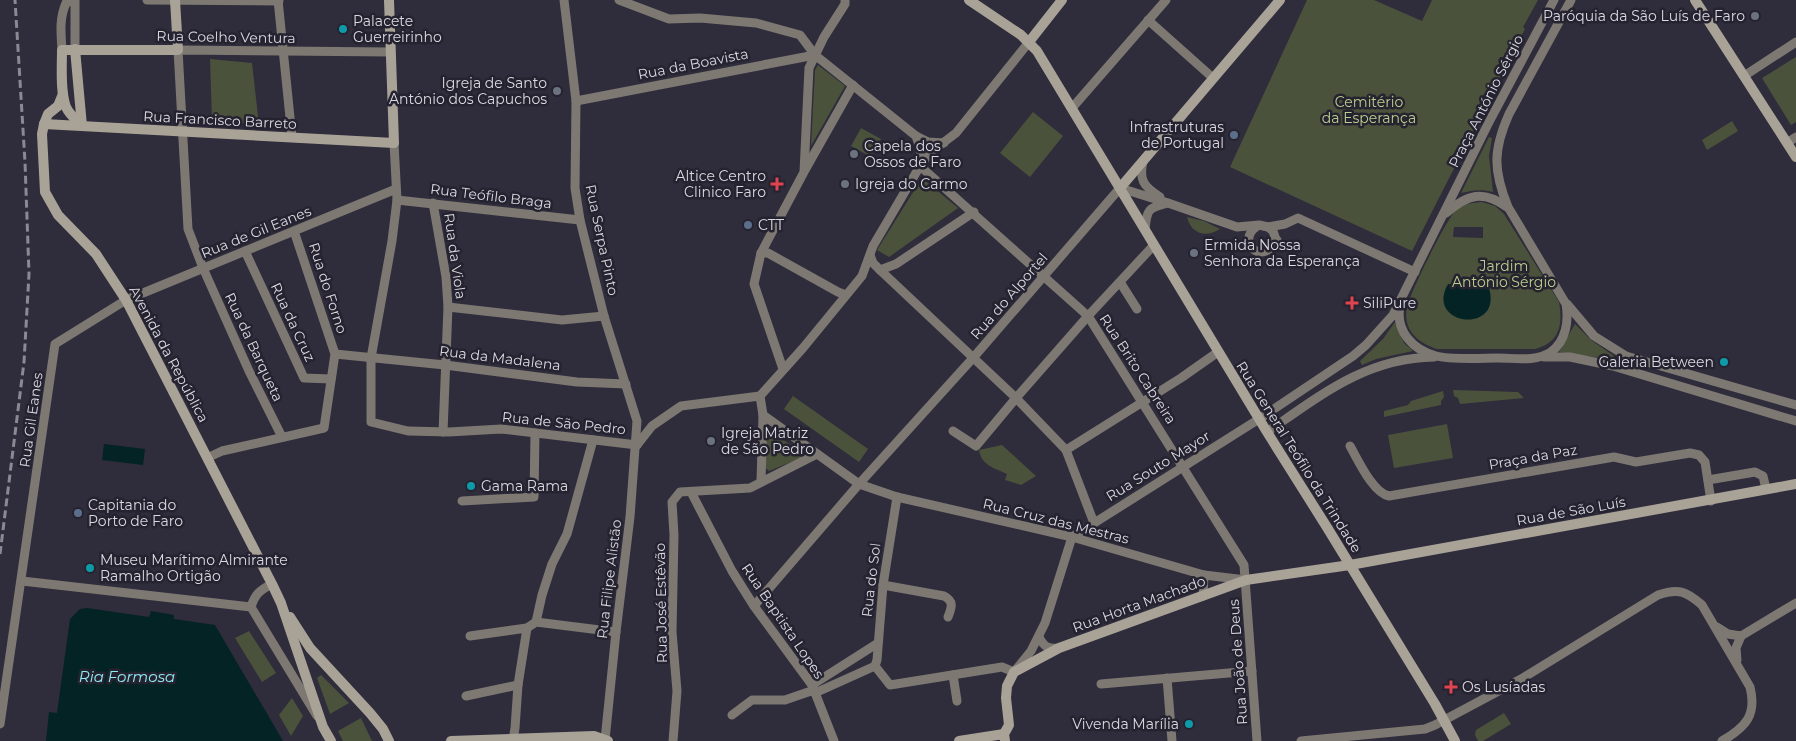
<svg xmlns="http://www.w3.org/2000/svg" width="1796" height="741" font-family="Montserrat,sans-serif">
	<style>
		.green { fill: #4b523b; fill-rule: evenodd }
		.water { fill: #042325 }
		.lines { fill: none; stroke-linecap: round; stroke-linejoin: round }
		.street { stroke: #7d7872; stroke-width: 9 }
		.secondary { stroke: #a9a297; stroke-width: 10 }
		.rail { stroke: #8b8994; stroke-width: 3; stroke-dasharray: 8 4; stroke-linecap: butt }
		.worship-dot { fill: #6b7280; stroke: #252330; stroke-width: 2 }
		.culture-dot { fill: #0f9aa8; stroke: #252330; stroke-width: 2 }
		.service-dot { fill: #5c6f8a; stroke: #252330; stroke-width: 2 }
		.health-dot { fill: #e0444e; stroke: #252330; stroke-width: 2 }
		.labels { text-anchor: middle; stroke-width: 5; stroke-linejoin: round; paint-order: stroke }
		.poi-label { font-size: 14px; fill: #dbd9e2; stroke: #252330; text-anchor: start }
		.street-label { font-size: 14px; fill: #dbd9e2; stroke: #252330 }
		.park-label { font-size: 14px; fill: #bacf8d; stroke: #252330 }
		.water-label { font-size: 15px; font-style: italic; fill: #8decf3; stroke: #252330 }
	</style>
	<rect width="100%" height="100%" fill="#2f2c3b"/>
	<g class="green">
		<path d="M1307 0H1374L1422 21 1432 0H1538L1523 27 1525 29 1412 251 1230 167Z"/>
		<path d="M1796 57V122L1791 125 1762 78Z"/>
		<path d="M210 59 252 63 259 125 212 120Z"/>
		<path d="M818 65 845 86 811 146 815 70Z"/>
		<path d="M1033 112 1063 136 1030 177 1000 153Z"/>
		<path d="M1732 121 1738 131 1707 150 1702 140Z"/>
		<path d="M861 128 881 139 871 157 851 146Z"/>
		<path d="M1489 137 1492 138 1489 156 1493 192C1482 189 1473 190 1461 193Z"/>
		<path d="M922 178 958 208 889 257 877 250Z"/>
		<path d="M1482 202 1495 206 1504 214 1559 302C1563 324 1560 343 1535 349H1437C1425 345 1410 337 1407 322 1406 318 1406 311 1407 307 1410 293 1446 220 1456 210 1463 203 1473 203 1482 202ZM1454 227H1483V238L1453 237Z"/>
		<path d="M1187 217 1204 221 1220 229C1206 238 1191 234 1187 217Z"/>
		<path d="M1395 322 1404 343 1413 351 1376 359 1362 365 1360 361 1383 339Z"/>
		<path d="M1575 324 1591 340 1614 356 1613 360 1559 352Z"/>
		<path d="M1453 390 1518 392 1524 398 1460 404 1458 398 1454 396Z"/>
		<path d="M1443 391 1444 397 1441 401V405L1384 417V411L1408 405 1411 401Z"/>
		<path d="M793 396 868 449 859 462 784 409Z"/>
		<path d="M1447 424 1453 458 1394 468 1388 435Z"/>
		<path d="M772 432 801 452V458L769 471 763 466 766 433Z"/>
		<path d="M1002 445 1036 476 1021 485 1005 480 1007 474C994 468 981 465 979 450Z"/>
		<path d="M249 631 276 673 262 682 235 638Z"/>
		<path d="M321 675 349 703 330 714 317 678Z"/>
		<path d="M292 698 303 716 291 736 279 715Z"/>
		<path d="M1504 713 1511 724 1483 741H1478L1475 735 1476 730Z"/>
		<path d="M361 718 372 741H343L338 731Z"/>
	</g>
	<g class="water">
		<path d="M1448 284 1489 288C1503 335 1424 326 1448 284Z"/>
		<path d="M104 444 145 449 143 465 102 460Z"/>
		<path d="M87 608 149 617 151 611 174 615V619L215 625 283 741H46L49 712 57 713 70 619 80 609Z"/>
	</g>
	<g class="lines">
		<g class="street">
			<path d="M75 0V49"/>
			<path d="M147 0 279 1"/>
			<path d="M278 0 292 137"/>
			<path d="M564 0 576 101 575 188 580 220 604 316 637 421 630 517 616 632 605 740"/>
			<path d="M619 0 669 19 700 18 756 23 800 35 815 55 916 136 928 142 944 143"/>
			<path d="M1148 20 1213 78"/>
			<path d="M62 50C61 33 59 19 66 3L73 0"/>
			<path d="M1744 76 1796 42"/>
			<path d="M576 101 815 55"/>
			<path d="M1072 108 1166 0"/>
			<path d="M916 136 921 150 920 166"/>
			<path d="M394 143 397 200 392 241 371 358V422L408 431 449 432 501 429 637 445"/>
			<path d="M1787 143 1796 137"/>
			<path d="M1143 161C1139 180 1143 186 1160 197"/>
			<path d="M920 166 1088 316 1244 565 1257 741"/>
			<path d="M805 170 853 85"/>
			<path d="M397 200 580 220"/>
			<path d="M433 203 446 277 448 307 443 432"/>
			<path d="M1446 213C1468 194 1483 190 1507 207"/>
			<path d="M1256 227C1236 242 1262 267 1277 240"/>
			<path d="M1268 227 1285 224 1298 218 1415 272"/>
			<path d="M1145 229C1147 209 1148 208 1168 203"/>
			<path d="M245 251 304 378 331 379"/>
			<path d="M761 253H768L838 292 846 295"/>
			<path d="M870 255 873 263 880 270 896 264 974 212"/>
			<path d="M880 270 1016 398 1066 450 1094 523"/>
			<path d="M1120 282 1137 309"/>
			<path d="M1567 304 1594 336 1626 356 1796 405"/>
			<path d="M1400 306C1395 331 1413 350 1436 356 1451 360 1482 358 1498 358 1514 358 1536 362 1551 352 1566 341 1569 321 1566 304L1508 207C1493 170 1493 150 1509 114L1571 0"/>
			<path d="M448 307 562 320 604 316"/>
			<path d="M335 354 445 365 577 382 626 384"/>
			<path d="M1544 357H1570L1613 366 1796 421"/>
			<path d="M783 369 754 284 761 253 804 172 809 68 824 37 845 4V0"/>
			<path d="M760 396 803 348 862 276 873 246 920 166 931 152 956 133 1029 42"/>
			<path d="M760 396 763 415 761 481"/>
			<path d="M763 415 859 484 897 497 1072 537 1204 575 1246 580"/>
			<path d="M953 431 976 446 1016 398 1088 316 1154 245"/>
			<path d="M1267 432C1321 395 1366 358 1434 357"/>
			<path d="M282 437 249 371 203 268 188 229 178 50 391 52"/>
			<path d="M637 445 652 426 681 406 760 396"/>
			<path d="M1350 446C1358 460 1373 493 1389 496L1614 457 1636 462 1690 453 1699 455 1705 462 1711 501"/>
			<path d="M1066 450 1181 378 1218 352"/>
			<path d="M207 458 222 451 324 428 335 354 294 231"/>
			<path d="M1708 480 1755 472 1763 476 1766 489"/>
			<path d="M691 492 732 571 754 606 812 685 834 741"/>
			<path d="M462 501 534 497 535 433"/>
			<path d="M22 581 251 607"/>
			<path d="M883 585 944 596C954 601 952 607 948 617"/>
			<path d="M1203 596 1204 575"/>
			<path d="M754 606 859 484 973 358 1120 188 1168 203 1237 227 1259 225 1268 227 1273 231 1275 237 1274 244"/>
			<path d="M251 607 317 716"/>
			<path d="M251 607C255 594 260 590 272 584"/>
			<path d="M536 622 542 595 552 564 567 534 593 440"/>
			<path d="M1717 627 1728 634 1741 636"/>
			<path d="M470 636 527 628 536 622 616 632"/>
			<path d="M1741 636 1796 603"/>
			<path d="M1039 637C1044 647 1048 649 1059 648"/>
			<path d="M1737 660 1736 648 1741 636"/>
			<path d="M875 666 890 685 1002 667 1014 672 1031 651 1045 623 1072 537 1259 419 1353 356 1366 345 1393 315 1488 124 1554 0"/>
			<path d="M875 666 877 660 883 585 897 497"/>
			<path d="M953 675 957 701"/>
			<path d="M1167 678 1172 741"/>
			<path d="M1101 684 1252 671"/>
			<path d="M812 685 878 643"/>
			<path d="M815 693 875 666"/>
			<path d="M466 696 518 685"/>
			<path d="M732 715 752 700H785L814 690"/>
			<path d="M0 724 55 344 126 300 396 189"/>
			<path d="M513 740 515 728 518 685 527 628"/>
			<path d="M673 741 677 691 672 632 674 535 672 502 680 492 750 488 817 454"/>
			<path d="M1301 741 1425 729 1435 725 1521 679 1658 595C1678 588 1686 591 1702 605L1750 687C1757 715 1746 727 1722 741"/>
		</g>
		<g class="secondary">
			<path d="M969 0 1021 35 1037 51 1267 432 1328 529 1435 704 1455 741"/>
			<path d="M1695 0 1796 157"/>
			<path d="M1029 42 1062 0"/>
			<path d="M75 49 82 126"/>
			<path d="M63 94 58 106 48 114 44 124 42 134 45 192 58 215 96 254 126 300 272 584 281 603 323 727 331 741"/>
			<path d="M44 124 394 143 389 0"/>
			<path d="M82 126C76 120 69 114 66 107 60 92 62 66 62 50H178L175 0"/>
			<path d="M1120 188 1280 0"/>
			<path d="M290 617 310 648 370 713 383 729 389 741"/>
			<path d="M451 741 594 736 608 741"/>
			<path d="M959 741 1004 734"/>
			<path d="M1005 741 1004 734 1009 725 1006 698 1007 686 1014 672 1059 648 1246 580 1350 565 1796 484"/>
		</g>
		<path class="rail" d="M0 554 24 362 29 274 25 162 15 0"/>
	</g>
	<g class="worship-dot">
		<circle cx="1755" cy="16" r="5"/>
		<circle cx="557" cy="91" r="5"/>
		<circle cx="854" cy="154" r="5"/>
		<circle cx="845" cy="184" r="5"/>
		<circle cx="1194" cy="253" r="5"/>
		<circle cx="711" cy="441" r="5"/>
	</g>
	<g class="culture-dot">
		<circle cx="343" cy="29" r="5"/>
		<circle cx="1724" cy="362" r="5"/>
		<circle cx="471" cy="486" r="5"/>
		<circle cx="90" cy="568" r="5"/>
		<circle cx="1189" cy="724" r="5"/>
	</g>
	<g class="service-dot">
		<circle cx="1234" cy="135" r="5"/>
		<circle cx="748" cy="225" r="5"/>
		<circle cx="78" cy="513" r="5"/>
	</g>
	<g class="health-dot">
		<path d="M774.5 176.5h5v5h5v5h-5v5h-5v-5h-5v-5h5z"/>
		<path d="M1349.5 295.5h5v5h5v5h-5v5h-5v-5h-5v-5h5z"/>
		<path d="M1448.5 679.5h5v5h5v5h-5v5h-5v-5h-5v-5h5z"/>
	</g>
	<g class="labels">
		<g class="poi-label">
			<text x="1745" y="21" text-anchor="end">Paróquia da São Luís de Faro</text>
			<text x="353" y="26">Palacete<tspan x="353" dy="16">Guerreirinho</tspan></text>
			<text x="547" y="88" text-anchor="end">Igreja de Santo<tspan x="547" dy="16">António dos Capuchos</tspan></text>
			<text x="1224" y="132" text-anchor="end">Infrastruturas<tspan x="1224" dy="16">de Portugal</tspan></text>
			<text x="864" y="151">Capela dos<tspan x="864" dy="16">Ossos de Faro</tspan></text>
			<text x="766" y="181" text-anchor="end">Altice Centro<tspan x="766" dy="16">Clinico Faro</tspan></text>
			<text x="855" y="189">Igreja do Carmo</text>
			<text x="758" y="230">CTT</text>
			<text x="1204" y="250">Ermida Nossa<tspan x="1204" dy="16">Senhora da Esperança</tspan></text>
			<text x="1363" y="308">SiliPure</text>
			<text x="1714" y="367" text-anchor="end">Galeria Between</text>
			<text x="721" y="438">Igreja Matriz<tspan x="721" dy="16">de São Pedro</tspan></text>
			<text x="481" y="491">Gama Rama</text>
			<text x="88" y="510">Capitania do<tspan x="88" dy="16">Porto de Faro</tspan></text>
			<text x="100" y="565">Museu Marítimo Almirante<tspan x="100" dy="16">Ramalho Ortigão</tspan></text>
			<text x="1462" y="692">Os Lusíadas</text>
			<text x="1179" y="729" text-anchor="end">Vivenda Marília</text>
		</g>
		<g class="street-label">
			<text transform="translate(226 37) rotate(1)" y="5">Rua Coelho Ventura</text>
			<text transform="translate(693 64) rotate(-11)" y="5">Rua da Boavista</text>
			<text transform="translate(1486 101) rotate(-63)" y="5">Praça António Sérgio</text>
			<text transform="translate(220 120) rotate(3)" y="5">Rua Francisco Barreto</text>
			<text transform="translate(491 196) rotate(7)" y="5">Rua Teófilo Braga</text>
			<text transform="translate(256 232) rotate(-22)" y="5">Rua de Gil Eanes</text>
			<text transform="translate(602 240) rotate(78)" y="5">Rua Serpa Pinto</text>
			<text transform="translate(455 256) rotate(82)" y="5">Rua da Viola</text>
			<text transform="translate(328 288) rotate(72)" y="5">Rua do Forno</text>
			<text transform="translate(1009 296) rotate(-49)" y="5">Rua do Alportel</text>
			<text transform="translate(293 322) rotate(65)" y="5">Rua da Cruz</text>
			<text transform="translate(254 347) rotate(65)" y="5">Rua da Barqueta</text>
			<text transform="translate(169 354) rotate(62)" y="5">Avenida da República</text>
			<text transform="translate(500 358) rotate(7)" y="5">Rua da Madalena</text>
			<text transform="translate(1138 369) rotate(57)" y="5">Rua Brito Cabreira</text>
			<text transform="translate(31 420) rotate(-82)" y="5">Rua Gil Eanes</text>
			<text transform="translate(564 423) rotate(6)" y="5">Rua de São Pedro</text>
			<text transform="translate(1299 457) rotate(58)" y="5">Rua General Teófilo da Trindade</text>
			<text transform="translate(1533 457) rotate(-10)" y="5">Praça da Paz</text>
			<text transform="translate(1158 466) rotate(-32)" y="5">Rua Souto Mayor</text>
			<text transform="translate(1571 511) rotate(-10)" y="5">Rua de São Luís</text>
			<text transform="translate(1056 521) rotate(14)" y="5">Rua Cruz das Mestras</text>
			<text transform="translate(609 579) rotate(-83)" y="5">Rua Filipe Alistão</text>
			<text transform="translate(871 580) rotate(-83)" y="5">Rua do Sol</text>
			<text transform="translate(661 603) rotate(-91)" y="5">Rua José Estêvão</text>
			<text transform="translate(1139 604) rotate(-20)" y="5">Rua Horta Machado</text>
			<text transform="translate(783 621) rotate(56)" y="5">Rua Baptista Lopes</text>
			<text transform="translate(1238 662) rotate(-94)" y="5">Rua João de Deus</text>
		</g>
		<g class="park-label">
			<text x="1369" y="107">Cemitério<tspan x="1369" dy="16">da Esperança</tspan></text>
			<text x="1504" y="271">Jardim<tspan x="1504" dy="16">António Sérgio</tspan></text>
		</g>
		<g class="water-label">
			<text x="127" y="682">Ria Formosa</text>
		</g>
	</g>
</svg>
